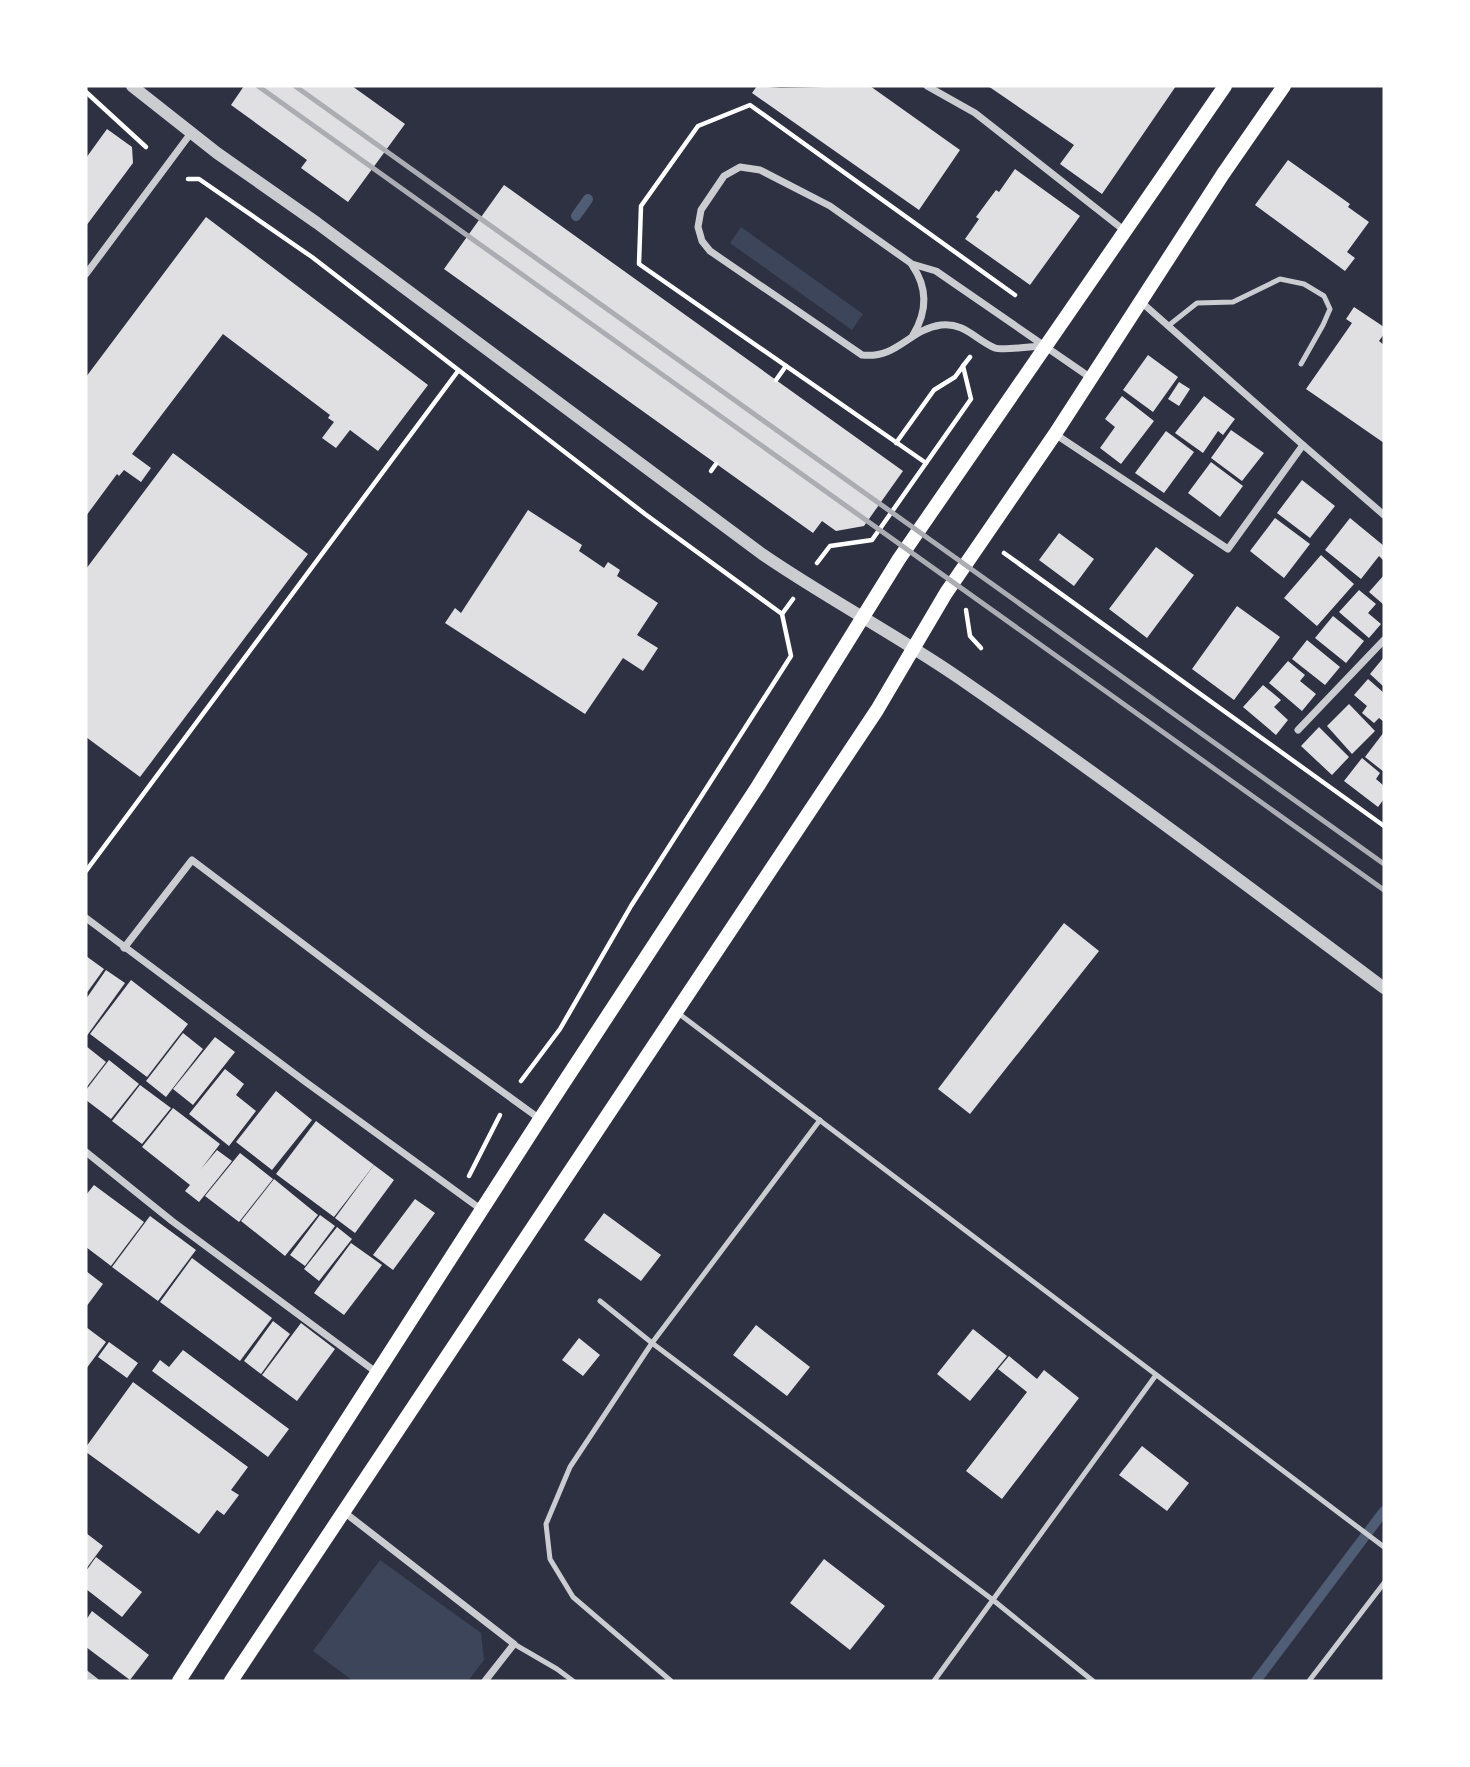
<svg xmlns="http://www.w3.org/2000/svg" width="1470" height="1767" font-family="'Alegreya Sans',sans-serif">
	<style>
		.green { fill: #3c4559 }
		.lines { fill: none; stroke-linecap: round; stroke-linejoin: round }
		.stream { stroke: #4f5d75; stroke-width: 10 }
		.building { fill: #e0e0e3 }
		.path { stroke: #fff; stroke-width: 4.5 }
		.service { stroke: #caccd0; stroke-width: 5 }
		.minor { stroke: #caccd0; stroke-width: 7 }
		.tertiary { stroke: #caccd0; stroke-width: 12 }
		.secondary { stroke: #fff; stroke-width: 14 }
		.rail { stroke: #abadb3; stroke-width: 5 }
	</style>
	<rect width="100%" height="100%" fill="#2d3142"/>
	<g class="green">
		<path d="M741 227 863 314 852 330 730 243Z"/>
		<path d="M380 1560 481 1633 484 1660 468 1681H353L313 1651Z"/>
	</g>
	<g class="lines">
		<g class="stream">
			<path d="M576 216 588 199"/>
			<path d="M1256 1681 1384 1511"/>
		</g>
	</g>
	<g class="building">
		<path d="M244 86H352L405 124 348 202 301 168 307 160 231 105Z"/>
		<path d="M757 86 781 88 870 86 960 150 919 210 752 93Z"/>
		<path d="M988 86H1176L1102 194 1060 164 1074 145Z"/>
		<path d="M107 129 132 147 133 163 86 226V158Z"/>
		<path d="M1288 160 1350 204 1348 207 1369 222 1347 252 1355 258 1345 271 1255 205Z"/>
		<path d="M1015 169 1080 216 1030 285 965 239 979 219 976 217 996 190 999 192Z"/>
		<path d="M504 185 903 471 864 526 836 531 822 521 813 533 444 269Z"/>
		<path d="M206 217 428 385 378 451 350 430 336 448 322 438 334 422 328 418 330 415 223 334 132 454 151 468 141 482 124 470 119 476 117 474 86 516V377Z"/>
		<path d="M1354 307 1384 327V334L1379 341 1384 345V443L1306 389 1352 323 1346 319Z"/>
		<path d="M1148 355 1178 377 1153 412 1123 390Z"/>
		<path d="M1179 382 1190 389 1179 406 1168 399Z"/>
		<path d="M1122 396 1154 421 1121 464 1100 448 1115 427 1105 419Z"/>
		<path d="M1204 396 1235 419 1223 435 1218 431 1203 453 1175 433Z"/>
		<path d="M1231 430 1264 453 1242 481 1211 458Z"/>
		<path d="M1166 431 1194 452 1164 493 1135 473Z"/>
		<path d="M173 453 308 554 140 777 86 737V569Z"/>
		<path d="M1211 462 1243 486 1220 517 1188 493Z"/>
		<path d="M1302 480 1335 506 1310 538 1277 513Z"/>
		<path d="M528 510 582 545 579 551 604 568 608 562 620 570 617 576 658 603 637 635 658 648 643 671 623 658 585 714 445 623 455 608 461 613Z"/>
		<path d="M1275 518 1310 544 1284 578 1250 551Z"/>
		<path d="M1350 518 1384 546V561L1379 556 1361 579 1325 550Z"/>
		<path d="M1059 533 1094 559 1074 586 1039 560Z"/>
		<path d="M1156 547 1194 575 1147 638 1109 609Z"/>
		<path d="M1321 555 1354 584 1317 626 1284 598Z"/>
		<path d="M1384 575V605L1369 592Z"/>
		<path d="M1359 590 1376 604 1368 613 1381 624 1369 638 1339 612Z"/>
		<path d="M1237 606 1280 637 1234 700 1192 669Z"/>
		<path d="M1333 616 1364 641 1346 663 1315 638Z"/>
		<path d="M1307 640 1340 667 1325 685 1292 659Z"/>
		<path d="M1384 657V687L1370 674Z"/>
		<path d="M1288 661 1305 675 1300 681 1316 694 1302 711 1269 683Z"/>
		<path d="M1368 679 1384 693V722L1379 718 1374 723 1362 713 1367 706 1354 695Z"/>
		<path d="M1263 685 1281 700 1274 707 1288 720 1276 735 1243 707Z"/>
		<path d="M1349 704 1375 731 1352 754 1327 726Z"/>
		<path d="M1319 727 1349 757 1332 775 1301 746Z"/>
		<path d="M1384 732V772L1365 757Z"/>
		<path d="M1362 758 1380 773 1376 779 1384 786V799L1378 807 1344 781Z"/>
		<path d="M1064 923 1099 951 970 1114 938 1089Z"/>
		<path d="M86 956 104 969 86 994Z"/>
		<path d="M106 970 125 983 86 1037V999Z"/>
		<path d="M131 980 188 1024 147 1077 90 1034Z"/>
		<path d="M183 1033 203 1049 166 1097 146 1081Z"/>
		<path d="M215 1037 235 1052 193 1105 173 1089Z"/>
		<path d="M86 1046 106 1062 86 1088Z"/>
		<path d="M109 1060 139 1084 111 1119 86 1100V1090Z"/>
		<path d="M225 1069 244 1084 236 1095 256 1111 229 1146 189 1114Z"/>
		<path d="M140 1085 171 1108 142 1144 112 1121Z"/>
		<path d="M276 1091 312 1120 272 1170 236 1142Z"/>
		<path d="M173 1108 220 1144 201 1169 217 1150 232 1161 199 1202 185 1191 190 1185 142 1147Z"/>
		<path d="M316 1121 374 1165 334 1217 276 1174Z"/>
		<path d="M240 1153 273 1179 239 1222 205 1196Z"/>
		<path d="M374 1165 394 1180 355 1233 335 1218Z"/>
		<path d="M274 1179 318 1215 285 1256 241 1221Z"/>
		<path d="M94 1185 144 1222 111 1266 86 1247V1195Z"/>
		<path d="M415 1199 435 1213 393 1270 373 1255Z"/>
		<path d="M604 1213 661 1255 641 1281 584 1240Z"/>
		<path d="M320 1215 335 1226 305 1266 290 1255Z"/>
		<path d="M150 1216 196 1250 158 1301 112 1267Z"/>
		<path d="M337 1227 352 1239 319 1281 304 1269Z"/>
		<path d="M351 1243 382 1265 344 1315 314 1293Z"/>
		<path d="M192 1258 272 1318 240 1361 160 1302Z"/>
		<path d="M86 1271 103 1284 86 1307Z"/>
		<path d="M273 1321 290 1334 261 1374 244 1361Z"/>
		<path d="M301 1323 335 1349 297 1401 262 1375Z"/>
		<path d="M756 1325 810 1367 787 1396 733 1355Z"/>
		<path d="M86 1327 106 1342 86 1369Z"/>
		<path d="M973 1329 1007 1356 970 1401 937 1374Z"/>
		<path d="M579 1338 600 1355 583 1376 562 1360Z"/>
		<path d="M109 1342 138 1363 127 1378 98 1357Z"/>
		<path d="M183 1350 289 1429 268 1457 152 1371 160 1360 169 1367Z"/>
		<path d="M1009 1356 1037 1379 1044 1370 1079 1398 1002 1499 966 1471 1027 1392 998 1369Z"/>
		<path d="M133 1382 248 1467 231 1490 239 1495 224 1515 217 1510 199 1534 86 1452V1447Z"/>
		<path d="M1142 1446 1189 1483 1167 1511 1119 1475Z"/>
		<path d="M86 1533 103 1546 86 1569Z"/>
		<path d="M96 1557 142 1592 122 1617 86 1589V1571Z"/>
		<path d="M824 1559 885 1606 850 1650 790 1603Z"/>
		<path d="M92 1611 149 1655 130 1680 86 1647V1620Z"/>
	</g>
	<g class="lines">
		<g class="path">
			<path d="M86 92 146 147"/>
			<path d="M188 179H199L312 257 645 514 782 614"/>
			<path d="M776 380 786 366"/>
			<path d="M896 443 934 390 955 377 963 366"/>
			<path d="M926 463 639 264 641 206 698 126 750 105 1015 295"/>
			<path d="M711 471 716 464"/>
			<path d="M1004 553 1384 826"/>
			<path d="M817 563 830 546 872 540 971 399 963 366 970 357"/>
			<path d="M966 610 970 636 981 648"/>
			<path d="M86 871 458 371"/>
			<path d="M521 1081 560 1029 631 906 791 656 782 614 793 599"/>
			<path d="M469 1176 500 1115"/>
		</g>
		<g class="service">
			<path d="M1168 326 1197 303 1233 302 1280 279 1304 284 1324 296 1330 309 1323 325 1301 364"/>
			<path d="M678 1013 1384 1547"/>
			<path d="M600 1301 652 1343 993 1600 1093 1681"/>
			<path d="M514 1644 557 1669 573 1681"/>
			<path d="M671 1681 573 1597 550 1559 546 1524 570 1467 652 1343 820 1120"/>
			<path d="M934 1681 1156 1375"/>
			<path d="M1309 1681 1384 1583"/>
		</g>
		<g class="minor">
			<path d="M927 86 975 113 1125 231"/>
			<path d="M912 265C928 288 927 312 913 335"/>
			<path d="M86 274 191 133"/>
			<path d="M1140 301 1303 445 1384 515"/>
			<path d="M1044 346C1032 346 1004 351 995 348 976 340 964 322 941 325 909 329 898 359 862 355L710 251 702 241 698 227 701 210 724 176 740 167 760 170 830 206 912 264 936 271 1091 378"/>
			<path d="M1055 434 1228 549 1303 445"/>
			<path d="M1298 730 1384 640"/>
			<path d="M86 918 307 1083 482 1210"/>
			<path d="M124 948 192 860 424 1035 540 1119"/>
			<path d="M86 1152 172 1221 376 1372"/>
			<path d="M344 1512 514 1644 485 1681"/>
			<path d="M86 1674 95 1681"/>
		</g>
		<path class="tertiary" d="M132 86 217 153 317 223 762 554C826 598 895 634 959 678 1104 778 1244 883 1384 988"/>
		<g class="secondary">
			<path d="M179 1681 540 1119 758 786 899 559 1225 86"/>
			<path d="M231 1681 877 710 946 593 1055 434 1223 174 1284 86"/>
		</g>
		<g class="rail">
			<path d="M258 86 1384 890"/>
			<path d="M295 86 1384 864"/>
		</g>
	</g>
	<rect width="1470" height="1767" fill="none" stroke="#ffffff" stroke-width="175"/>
</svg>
